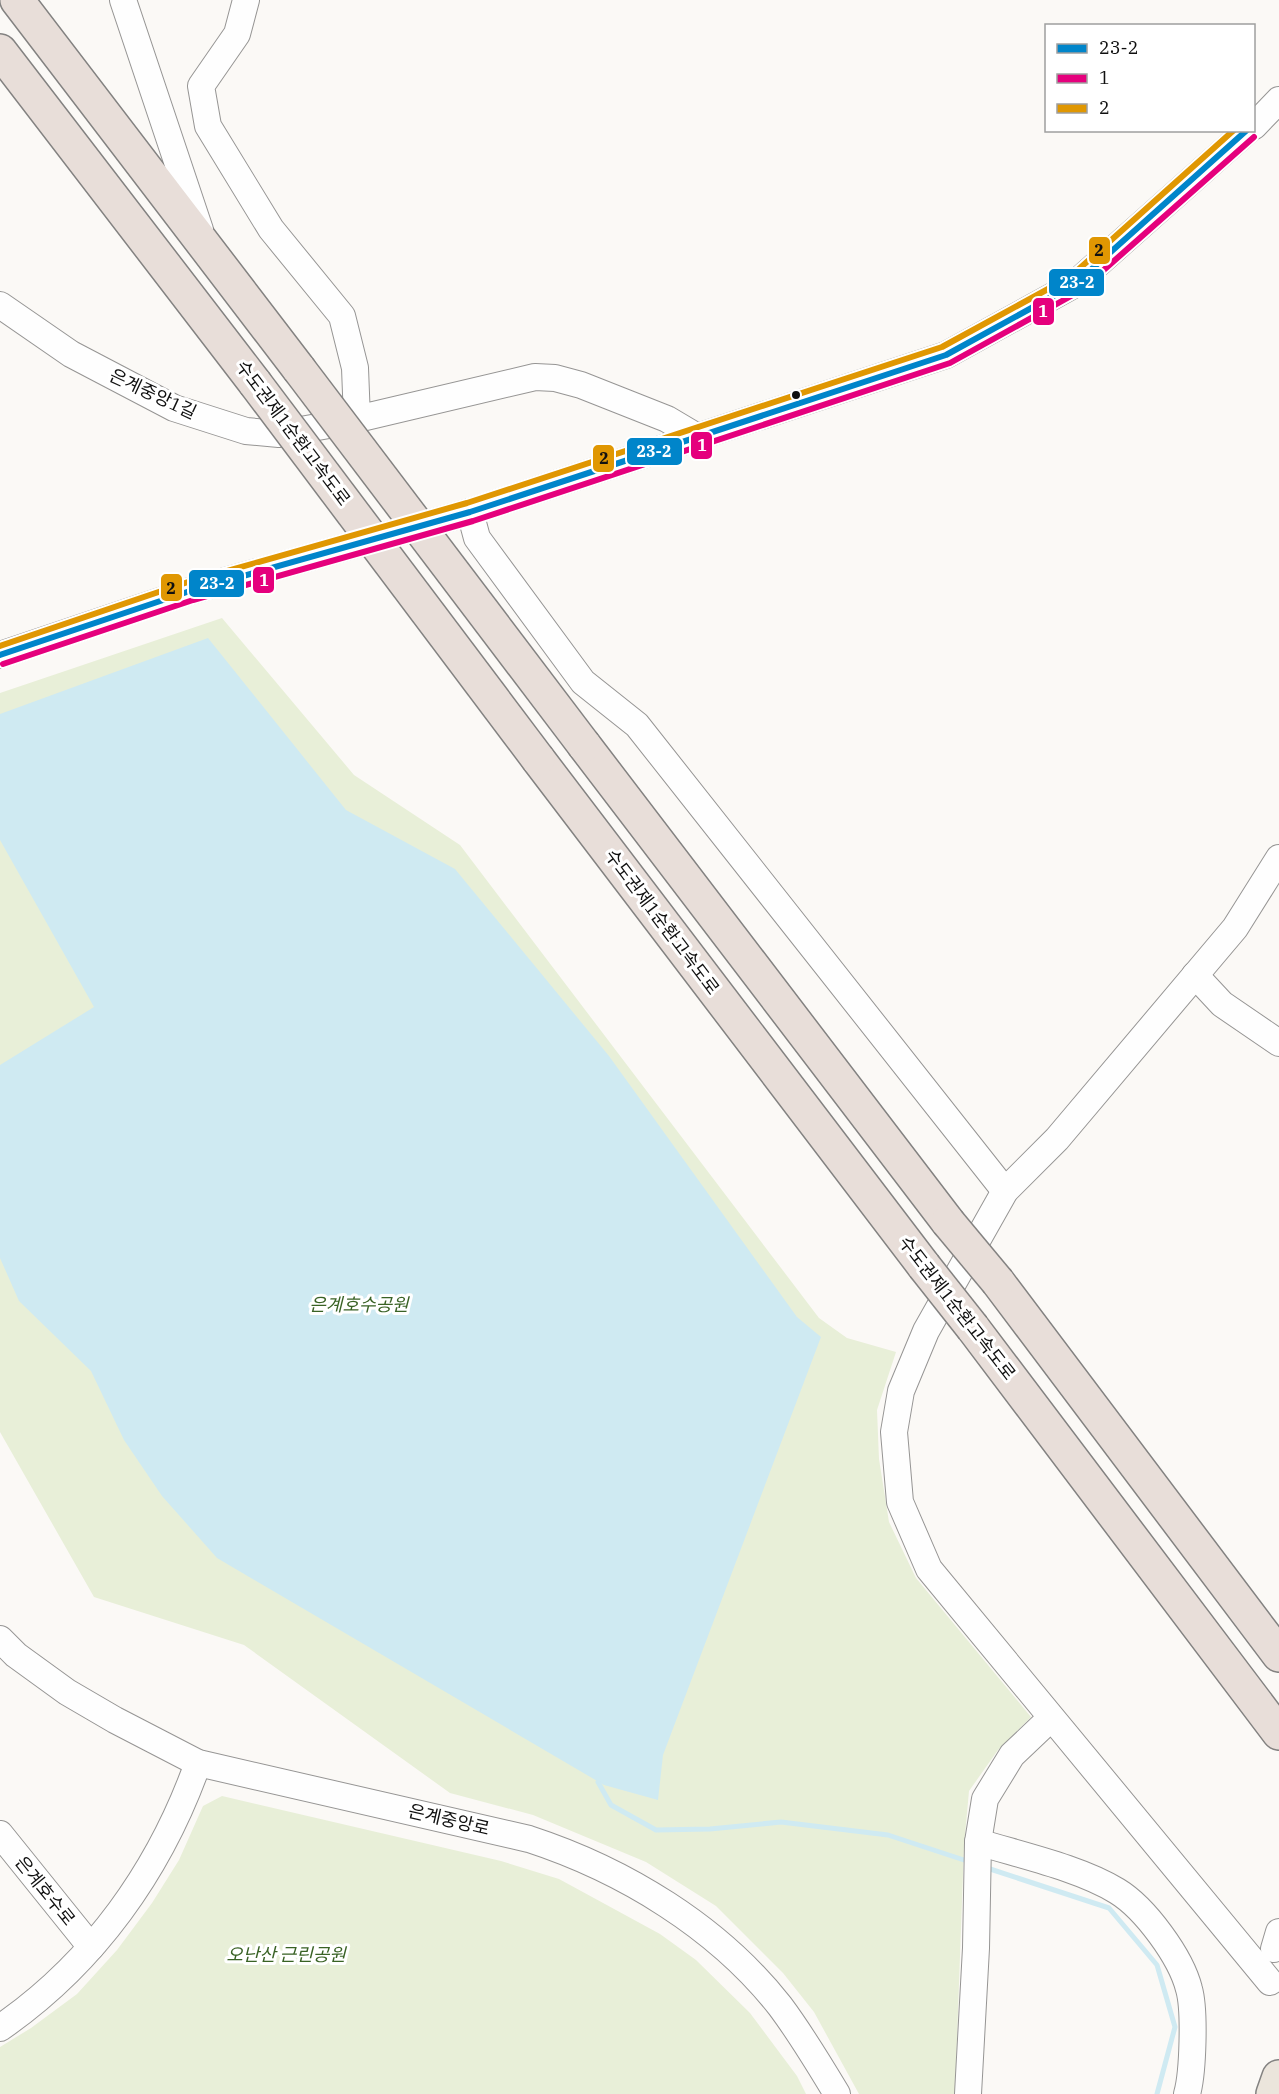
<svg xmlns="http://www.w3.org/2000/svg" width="1279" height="2094" font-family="'IBM Plex Serif','Noto Sans KR',serif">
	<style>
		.green { fill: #e8efd8 }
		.water { fill: #cfeaf2 }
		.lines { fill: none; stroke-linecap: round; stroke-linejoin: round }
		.stream { stroke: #cfeaf2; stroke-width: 5 }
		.minor-casing { stroke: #969594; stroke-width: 28 }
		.major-casing { stroke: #838281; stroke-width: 36 }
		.highway-casing { stroke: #838281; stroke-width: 36 }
		.minor { stroke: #fefefe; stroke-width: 26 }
		.major { stroke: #ebe5dc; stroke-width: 33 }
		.highway { stroke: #e8ded9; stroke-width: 33 }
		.highway-bridge-casing { stroke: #838281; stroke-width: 36; stroke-linecap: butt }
		.highway-bridge { stroke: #e8ded9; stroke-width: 33 }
		.bus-1-casing { stroke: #fff; stroke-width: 10 }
		.bus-2-casing { stroke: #fff; stroke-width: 10 }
		.bus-3-casing { stroke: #fff; stroke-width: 10 }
		.bus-1 { stroke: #0085ca; stroke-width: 6 }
		.bus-2 { stroke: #e5007d; stroke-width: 6 }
		.bus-3 { stroke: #e09702; stroke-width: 6 }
		.bus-dot { fill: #101010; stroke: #fff; stroke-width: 2 }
		.labels { text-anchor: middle; stroke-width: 6; stroke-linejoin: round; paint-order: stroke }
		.street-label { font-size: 18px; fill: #101010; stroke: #fff }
		.park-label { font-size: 18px; font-style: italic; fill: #396225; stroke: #fff }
		.line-badge { stroke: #fff; stroke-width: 2 }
		.badge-label { font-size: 16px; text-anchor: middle; font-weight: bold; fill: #fff }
		.pale-badge-label { font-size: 16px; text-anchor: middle; font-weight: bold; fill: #111 }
	</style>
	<rect width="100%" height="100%" fill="#fbf9f6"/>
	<g class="green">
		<path d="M222 618 354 775 460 845 819 1318 847 1338 896 1352 877 1410 879 1459 889 1522 916 1578 1031 1717 998 1750 969 1791 964 1846 955 2094H859L814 2012 783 1973 716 1906 646 1862 533 1815 450 1793 244 1645 94 1597 0 1432V693Z"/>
		<path d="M222 1796 501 1861 559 1879 660 1934 696 1960 750 2013 797 2076 806 2094H0V2047L31 2028 77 1994 117 1950 152 1903 179 1860 203 1806Z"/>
	</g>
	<path class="water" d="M208 638 346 810 455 869 609 1056 797 1317 821 1337 663 1755 658 1800 604 1785 217 1558 162 1496 124 1440 91 1371 19 1301 0 1258V1065L94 1007 0 840V714Z"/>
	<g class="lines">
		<g class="stream">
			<path d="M598 1782 611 1805 656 1830 710 1829 781 1822 888 1835 970 1862"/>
			<path d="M984 1867 1109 1908 1157 1965 1175 2027 1157 2094"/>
		</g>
		<defs>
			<g id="minor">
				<path d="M123 0 200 230"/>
				<path d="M246 0 237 34 201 86 208 126 271 229 342 316 355 368 357 419 535 377 555 378 581 385 667 419 699 438"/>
				<path d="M1254 126 1279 100"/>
				<path d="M0 305 71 354 174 408 246 431 279 434 356 420"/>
				<path d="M470 512 477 538 583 682 637 725 1005 1191"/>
				<path d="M0 655 190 591 470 512 946 355 1075 284 1248 130"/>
				<path d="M1195 975 1222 1004 1279 1043"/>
				<path d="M0 1639 16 1655 67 1692 115 1720 198 1763 529 1839C624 1870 718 1927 780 2006 801 2034 819 2064 837 2094"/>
				<path d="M0 1834 91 1947"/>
				<path d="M978 1842C1020 1855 1080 1868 1117 1891 1145 1908 1181 1957 1189 1989 1195 2010 1193 2073 1187 2094"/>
				<path d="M1274 1949 1279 1932"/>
				<path d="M1270 1982 929 1569 900 1502 894 1432 901 1391 926 1331 1005 1191 1057 1139 1235 928 1279 858"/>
				<path d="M0 2028C94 1963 160 1870 198 1763"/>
				<path d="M968 2094 976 1948 978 1842 985 1799 1012 1755 1051 1718"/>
			</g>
			<path id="major" d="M1273 2094 1279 2077"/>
			<g id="highway">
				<path d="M17 0 299 369"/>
				<path d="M0 51 255 383"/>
				<path d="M584 745 948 1222"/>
				<path d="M538 759 924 1266"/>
				<path d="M998 1282 1279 1655"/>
				<path d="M973 1328 1279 1733"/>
			</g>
		</defs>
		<use href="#minor" class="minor-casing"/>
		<use href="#major" class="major-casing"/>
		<use href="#highway" class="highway-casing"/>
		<use href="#minor" class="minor"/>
		<use href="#major" class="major"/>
		<use href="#highway" class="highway"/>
		<defs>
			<g id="highway-bridge">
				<path d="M299 369 584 745"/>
				<path d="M255 383 538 759"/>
				<path d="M948 1222 998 1282"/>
				<path d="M924 1266 973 1328"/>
			</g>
		</defs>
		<use href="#highway-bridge" class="highway-bridge-casing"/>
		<use href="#highway-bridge" class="highway-bridge"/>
		<defs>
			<path id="bus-1" d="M0 655 190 591 470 512 946 355 1075 284 1247 130"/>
			<path id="bus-2" d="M3 664 193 600 473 521 950 363 1080 291 1254 137"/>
			<path id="bus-3" d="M0 646 188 582 467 503 942 347 1070 277 1234 130"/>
		</defs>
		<use href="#bus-1" class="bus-1-casing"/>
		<use href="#bus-2" class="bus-2-casing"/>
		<use href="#bus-3" class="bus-3-casing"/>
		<use href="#bus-1" class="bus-1"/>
		<use href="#bus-2" class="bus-2"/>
		<use href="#bus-3" class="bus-3"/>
	</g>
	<circle class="bus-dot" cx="796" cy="395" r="5"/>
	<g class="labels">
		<g class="street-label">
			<text transform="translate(153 394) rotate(25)" y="6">은계중앙1길</text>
			<text transform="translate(293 433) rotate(53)" y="6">수도권제1순환고속도로</text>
			<text transform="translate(662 922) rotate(53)" y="6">수도권제1순환고속도로</text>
			<text transform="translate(957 1308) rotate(52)" y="6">수도권제1순환고속도로</text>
			<text transform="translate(449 1820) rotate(13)" y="6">은계중앙로</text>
			<text transform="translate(45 1891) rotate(51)" y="6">은계호수로</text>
		</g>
		<g class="park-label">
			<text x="359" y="1311">은계호수공원</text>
			<text x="286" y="1961">오난산 근린공원</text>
		</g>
	</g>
	<g class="line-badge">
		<rect x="1088" y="236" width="23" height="29" rx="6" fill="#e09702"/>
		<rect x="1048" y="268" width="57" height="29" rx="6" fill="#0085ca"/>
		<rect x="1032" y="297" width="23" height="29" rx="6" fill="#e5007d"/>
		<rect x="690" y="431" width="23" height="29" rx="6" fill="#e5007d"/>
		<rect x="626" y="437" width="57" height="29" rx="6" fill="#0085ca"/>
		<rect x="592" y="444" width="23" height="29" rx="6" fill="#e09702"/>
		<rect x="252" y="566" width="23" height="28" rx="6" fill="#e5007d"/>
		<rect x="188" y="569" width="57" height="29" rx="6" fill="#0085ca"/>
		<rect x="160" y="573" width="23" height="29" rx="6" fill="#e09702"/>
	</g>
	<g class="badge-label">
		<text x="1077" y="288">23-2</text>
		<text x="1043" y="317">1</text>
		<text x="702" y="451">1</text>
		<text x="654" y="457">23-2</text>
		<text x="264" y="586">1</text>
		<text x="217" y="589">23-2</text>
	</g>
	<g class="pale-badge-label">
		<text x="1099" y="256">2</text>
		<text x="604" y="464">2</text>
		<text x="171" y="594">2</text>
	</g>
	<rect x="1045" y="24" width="210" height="108" fill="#ffffff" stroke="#9f9f9f" stroke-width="1.5"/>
	<rect x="1057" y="44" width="30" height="9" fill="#0085ca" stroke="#9f9f9f" stroke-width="1.5"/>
	<text x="1099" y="54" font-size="18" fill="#101010">23-2</text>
	<rect x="1057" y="74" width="30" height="9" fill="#e5007d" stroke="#9f9f9f" stroke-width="1.5"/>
	<text x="1099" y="84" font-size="18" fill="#101010">1</text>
	<rect x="1057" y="104" width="30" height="9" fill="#e09702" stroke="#9f9f9f" stroke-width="1.5"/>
	<text x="1099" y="114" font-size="18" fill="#101010">2</text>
</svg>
